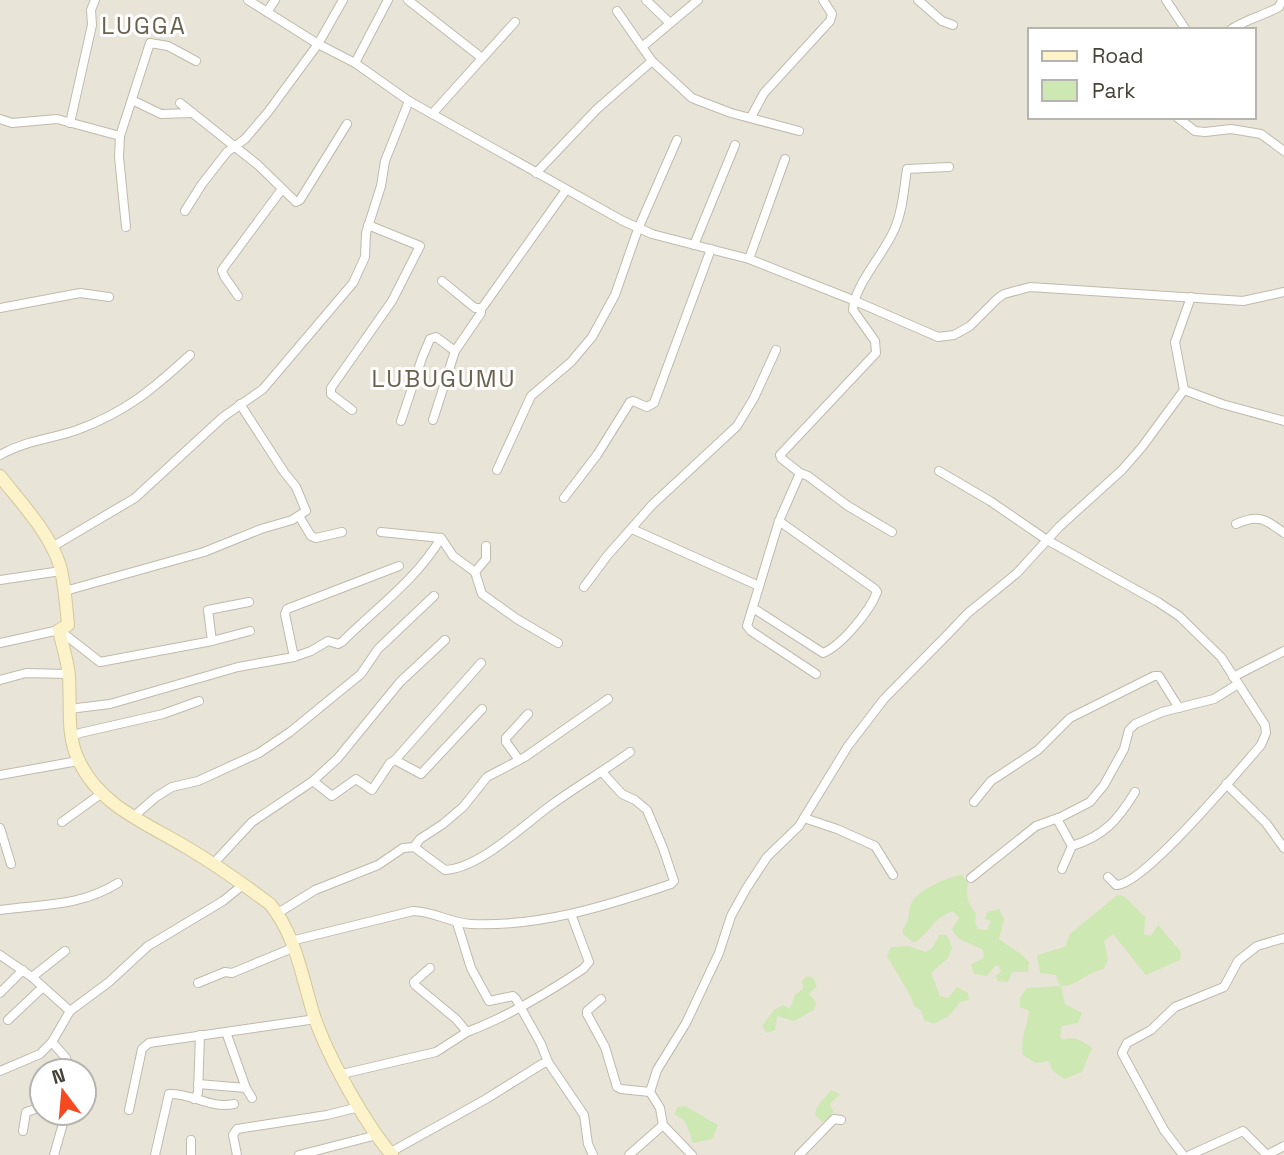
<svg xmlns="http://www.w3.org/2000/svg" width="1284" height="1155" font-family="'Space Grotesk',sans-serif">
	<style>
		.residential { fill: #e8e4d8; fill-rule: evenodd }
		.green { fill: #cee8b4 }
		.lines { fill: none; stroke-linecap: round; stroke-linejoin: round }
		.street-casing { stroke: #c0baac; stroke-width: 10 }
		.secondary-casing { stroke: #d3c79a; stroke-width: 14 }
		.street { stroke: #fff; stroke-width: 8 }
		.secondary { stroke: #fdf3cb; stroke-width: 12 }
		.labels { text-anchor: middle; stroke-width: 6; stroke-linejoin: round; paint-order: stroke }
		.quarter-label { font-size: 24px; letter-spacing: 2px; fill: #6b614f; stroke: #fff }
	</style>
	<rect width="100%" height="100%" fill="#f5f2ea"/>
	<path class="residential" d="M0 0H1284V1155H0ZM1030 30H1254V117H1030ZM42 1071H84V1113H42Z"/>
	<g class="green">
		<path d="M962 875 968 883C966 896 967 903 976 913L975 922 978 929 987 930 991 921 985 919 987 912 999 909 1004 919 999 939C1009 947 1021 953 1029 962L1028 972H1012L1008 982 998 981 996 976 1001 971 999 966H995L987 976 974 974 971 964 984 958 983 950C971 942 958 943 952 929L959 918 953 911C930 920 932 931 914 943L903 934C903 923 902 933 906 924 910 917 908 909 912 902 920 889 947 877 962 875Z"/>
		<path d="M1117 895 1124 896 1145 917 1144 935 1151 936 1158 925 1181 952 1180 960 1146 975 1113 934 1104 941 1108 959 1104 969C1084 973 1078 986 1061 986L1065 1004 1082 1013 1078 1023 1062 1026 1060 1037 1063 1040C1075 1035 1082 1041 1092 1048L1082 1072 1064 1079 1053 1071 1048 1061 1035 1063 1023 1055C1020 1036 1027 1029 1029 1011L1020 1007V998L1027 988 1060 986 1056 975 1040 973 1037 955 1065 947 1070 934Z"/>
		<path d="M939 935H947L952 948 948 958 931 973 940 996 948 998 957 987 968 993 969 1000 960 1002 949 1016 933 1024 924 1020 921 1010 914 1006 911 997 887 956 891 947 908 946 926 952 933 947Z"/>
		<path d="M807 976 813 978 817 986 809 994 816 1002 814 1010 794 1021 777 1016 775 1030 767 1033 762 1026 774 1010 783 1005 790 1009 795 995 803 989 802 981Z"/>
		<path d="M831 1090 840 1094 830 1104 833 1111 831 1119 822 1122 815 1115 817 1107Z"/>
		<path d="M685 1106 718 1125 712 1139 693 1143 685 1121 674 1114 678 1107Z"/>
	</g>
	<g class="lines">
		<defs>
			<g id="street">
				<path d="M248 0 318 44 355 63 409 101 623 221 652 234 749 259 853 300 938 337 954 335 970 326 997 299 1004 294 1030 287 1243 301 1284 292"/>
				<path d="M408 0 482 58"/>
				<path d="M646 0 670 23"/>
				<path d="M698 0 642 47 652 61 692 98 731 113 799 131"/>
				<path d="M918 0 942 21 953 25"/>
				<path d="M1166 0 1186 30"/>
				<path d="M617 11 642 47"/>
				<path d="M267 12 275 0"/>
				<path d="M1230 30C1246 19 1263 16 1279 7L1282 0"/>
				<path d="M355 63 388 0"/>
				<path d="M132 100 161 114 193 113"/>
				<path d="M180 103 258 165 296 202 300 200 347 124"/>
				<path d="M432 114 515 22"/>
				<path d="M751 117 764 93 830 21 832 14 823 0"/>
				<path d="M1177 117 1195 131 1205 132 1231 129 1261 134 1284 151"/>
				<path d="M0 119 12 123 57 119 120 136 119 157 126 227"/>
				<path d="M70 123 92 25 91 10 95 0"/>
				<path d="M120 136 150 43 168 46 196 61"/>
				<path d="M536 173 597 109 652 61"/>
				<path d="M185 211 202 184 227 152 245 139 268 112 318 44 343 0"/>
				<path d="M694 245 735 145"/>
				<path d="M749 259 785 159"/>
				<path d="M442 281 475 308H482L566 190"/>
				<path d="M238 296 224 276 222 270 282 189"/>
				<path d="M0 308 80 293 109 297"/>
				<path d="M1184 390 1222 404 1284 421"/>
				<path d="M352 410 331 394V388L392 301 420 246 368 225"/>
				<path d="M433 420 455 351 481 313V308"/>
				<path d="M401 421 422 358 430 339 436 337 455 351"/>
				<path d="M0 455C24 441 51 439 77 430 126 412 153 389 190 355"/>
				<path d="M497 470 531 396 571 362 592 337 615 295 638 229 677 140"/>
				<path d="M939 471 990 501 1047 540 1158 602 1179 616 1221 657 1265 725 1266 733 1261 745C1239 770 1143 886 1116 885L1108 877"/>
				<path d="M800 473 779 521 747 626 751 631 816 674"/>
				<path d="M564 498 597 455 630 402 633 401 647 407 654 403 711 249"/>
				<path d="M299 516 311 536 316 538 342 532"/>
				<path d="M1236 524C1259 514 1265 519 1284 533"/>
				<path d="M632 529 759 586"/>
				<path d="M381 532 441 538 453 556 475 572 482 594 517 619 558 643"/>
				<path d="M892 532 848 506 808 476 800 473 781 458 780 455 876 353 875 341 853 310C854 285 885 253 895 228 903 209 904 188 907 169L949 167"/>
				<path d="M52 547 135 498 223 417 263 389 353 283 365 257 366 233 381 186 385 161 409 101"/>
				<path d="M475 572 486 559V546"/>
				<path d="M0 580 61 571"/>
				<path d="M584 587 607 556 652 505 737 426 754 398 776 350"/>
				<path d="M65 591 204 552 261 529 292 520 306 511 296 487 284 472 240 404"/>
				<path d="M753 608 823 653C841 646 870 611 877 592L875 589 779 521"/>
				<path d="M212 641 208 610 249 602"/>
				<path d="M0 643 59 630 100 662 212 641 250 631"/>
				<path d="M294 657 285 614 287 609 399 566"/>
				<path d="M1233 677 1284 651"/>
				<path d="M0 680 26 673 69 674"/>
				<path d="M69 709 110 704 238 667 294 657 311 651 328 641 338 644 342 642C376 608 416 580 441 538"/>
				<path d="M71 737 80 733 163 714 199 701"/>
				<path d="M395 760 421 774 482 709"/>
				<path d="M519 760 506 742V738L528 714"/>
				<path d="M0 775 78 761"/>
				<path d="M313 781 332 796 356 779 372 790 390 763 395 760 481 663"/>
				<path d="M1226 784 1266 823 1284 848"/>
				<path d="M974 802 991 781 1038 750 1070 718 1154 676H1159L1179 708"/>
				<path d="M133 817 156 797 172 787 198 781 209 776 259 753 290 732 361 674 378 649 434 596"/>
				<path d="M804 818 837 829 875 846 893 875"/>
				<path d="M62 822 102 793"/>
				<path d="M0 828 11 864"/>
				<path d="M1072 846C1104 836 1118 820 1135 792"/>
				<path d="M414 847 420 839 443 824 463 807 487 777 525 757 608 699"/>
				<path d="M213 864 252 822 313 781 338 758 400 682 445 640"/>
				<path d="M1062 869 1072 846 1057 819 1090 802 1104 785 1124 749 1129 730 1135 724 1162 712 1214 699 1238 684"/>
				<path d="M971 878 1036 826 1058 818"/>
				<path d="M0 910C43 904 79 907 118 883"/>
				<path d="M278 913 315 890 378 865 403 848 414 847 445 870C481 868 525 823 554 803 579 785 605 770 630 752"/>
				<path d="M457 923 471 968 489 1001 513 996 516 999 541 1044 548 1062"/>
				<path d="M291 941 413 911C433 911 450 923 471 924 539 927 607 906 671 884L674 881 663 848 647 810 635 800 622 794 602 772"/>
				<path d="M0 955 32 977 70 1011"/>
				<path d="M32 977 65 951"/>
				<path d="M198 983 225 972 232 973 295 947"/>
				<path d="M0 993 23 970"/>
				<path d="M601 999 587 1011V1014L605 1047 617 1087 621 1089 650 1092"/>
				<path d="M8 1020 43 987"/>
				<path d="M226 1032 246 1088"/>
				<path d="M467 1032C509 1016 546 994 583 969L589 962 571 914"/>
				<path d="M52 1042 66 1058 71 1071"/>
				<path d="M0 1071 40 1054 52 1042 70 1011 109 982 148 946 223 901 244 884"/>
				<path d="M342 1074 436 1052 467 1032 456 1019 415 985 414 982 430 968"/>
				<path d="M198 1084 246 1088 252 1098"/>
				<path d="M194 1099 198 1093 200 1035"/>
				<path d="M129 1110 142 1049 149 1043 316 1019"/>
				<path d="M663 1125 692 1155"/>
				<path d="M23 1131 26 1112 42 1107"/>
				<path d="M191 1140V1155"/>
				<path d="M389 1153 486 1099 542 1064 548 1062 584 1115 588 1144 593 1155"/>
				<path d="M54 1155 66 1113"/>
				<path d="M155 1155 169 1094C193 1093 209 1109 234 1104"/>
				<path d="M237 1155 233 1135 237 1129 327 1115 359 1107"/>
				<path d="M299 1155 377 1135"/>
				<path d="M629 1155 663 1125 660 1108 650 1092 657 1070 686 1023 719 953 731 916 746 889 767 857 799 826 848 746 884 699 949 633 968 613 1017 573 1059 527 1122 470 1142 447 1184 390 1175 342 1191 297"/>
				<path d="M799 1155 834 1119 841 1120"/>
				<path d="M1183 1155 1164 1130 1122 1053 1127 1043 1151 1030 1175 1007 1224 987 1238 961 1257 946 1284 938"/>
				<path d="M1190 1155 1243 1131 1267 1155 1284 1146"/>
			</g>
			<path id="secondary" d="M0 476C21 503 50 533 60 566 65 585 66 605 68 625L59 630C62 645 68 661 69 677 71 705 66 736 79 761 100 806 146 823 186 847 215 864 243 884 270 904 297 937 302 979 315 1019 329 1058 365 1124 392 1155"/>
		</defs>
		<use href="#street" class="street-casing"/>
		<use href="#secondary" class="secondary-casing"/>
		<use href="#street" class="street"/>
		<use href="#secondary" class="secondary"/>
	</g>
	<g class="labels">
		<g class="quarter-label">
			<text x="144" y="34">LUGGA</text>
			<text x="444" y="387">LUBUGUMU</text>
		</g>
	</g>
	<rect x="1028" y="28" width="228" height="91" fill="#ffffff" stroke="#b6b4af" stroke-width="2"/>
	<rect x="1042" y="51" width="35" height="10" fill="#fdf3cb" stroke="#b6b4af" stroke-width="2"/>
	<text x="1092" y="63" font-size="21" fill="#484338">Road</text>
	<rect x="1042" y="80" width="35" height="21" fill="#cee8b4" stroke="#b6b4af" stroke-width="2"/>
	<text x="1092" y="98" font-size="21" fill="#484338">Park</text>
	<g transform="translate(63 1092) rotate(344)"><circle r="33" fill="#ffffff" stroke="#b6b4af" stroke-width="2"/>
	<path d="M0-5L12 26L0 18L-12 26Z" fill="#f54920"/>
	<text y="-10" font-size="19" font-weight="bold" text-anchor="middle" fill="#484338">N</text>
	</g>
</svg>
